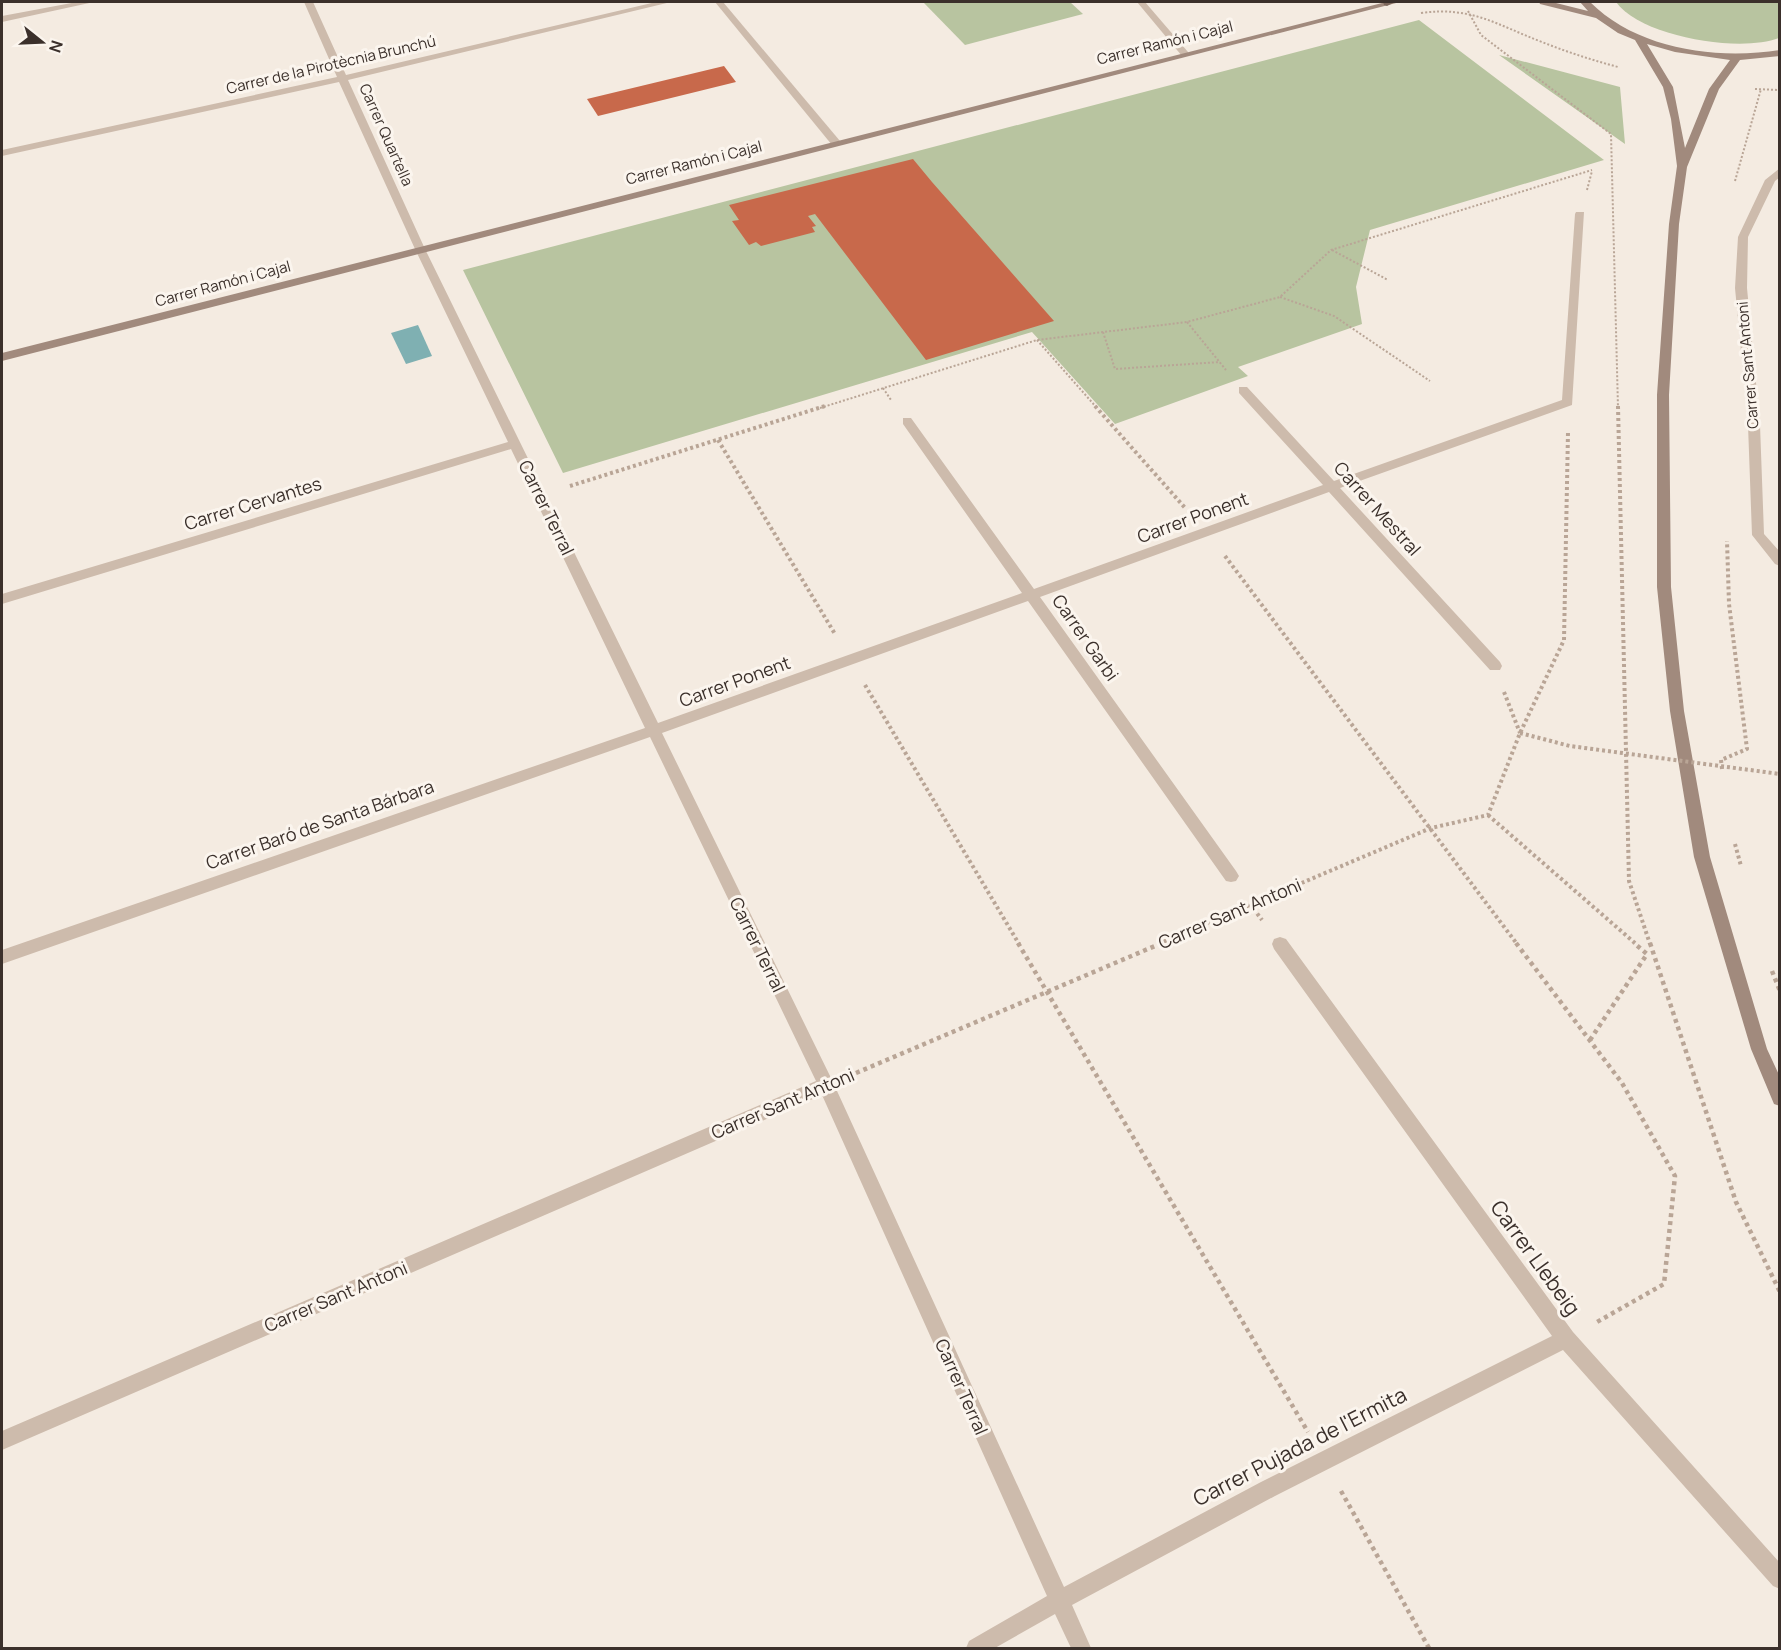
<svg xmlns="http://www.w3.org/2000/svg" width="1781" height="1650" font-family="Manrope,sans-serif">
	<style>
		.green { fill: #b8c4a0 }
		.water { fill: #7fb0b2 }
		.building { fill: #c8694b }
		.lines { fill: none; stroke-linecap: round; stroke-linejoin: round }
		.path-far2 { stroke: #b9a596; stroke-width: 2; stroke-dasharray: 2 2; stroke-linecap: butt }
		.path-far1 { stroke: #b9a596; stroke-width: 4; stroke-dasharray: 3 3; stroke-linecap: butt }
		.path { stroke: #b9a596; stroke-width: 4.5; stroke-dasharray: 4 4; stroke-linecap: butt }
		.street { fill: #cdbbac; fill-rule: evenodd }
		.secondary { fill: #a18a7d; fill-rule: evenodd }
		.primary { fill: #7d675c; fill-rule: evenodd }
		.path-bridge { stroke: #b9a596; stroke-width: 4; stroke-dasharray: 3 3; stroke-linecap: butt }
		.labels { text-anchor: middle; stroke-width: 6; stroke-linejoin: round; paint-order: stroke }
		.far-street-label { font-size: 15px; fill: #3b302b; stroke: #fbf5ee }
		.street-label { font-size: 18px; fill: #3b302b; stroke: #fbf5ee }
		.near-street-label { font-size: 21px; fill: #3b302b; stroke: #fbf5ee }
	</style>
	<rect width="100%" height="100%" fill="#f4ebe1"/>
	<g class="green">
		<path d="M923 2H1070L1083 14 965 45Z"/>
		<path d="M1616 2H1779V38C1740 53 1641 37 1616 2Z"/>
		<path d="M1419 20 1604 160 1370 230 1356 287 1362 324 1238 367 1248 376 1115 424 1032 332 563 473 463 270Z"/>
		<path d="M1499 55 1620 87 1625 144 1516 67Z"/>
	</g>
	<path class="water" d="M418 325 432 356 406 364 391 333Z"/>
	<g class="building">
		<path d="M724 66 736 82 598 116 587 99Z"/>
		<path d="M913 159 932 182 1054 321 926 360 815 214 808 216 816 226 812 227 815 232 761 246 756 242 749 245 732 221 739 220 729 205Z"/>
	</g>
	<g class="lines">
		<g class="path-far2">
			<path d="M1468 11 1481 35 1611 134 1618 408"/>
			<path d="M1421 13C1472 6 1497 25 1542 42 1567 52 1592 60 1618 67"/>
			<path d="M1755 89 1780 90"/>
			<path d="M1735 181 1761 89"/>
			<path d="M1587 190 1592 171"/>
			<path d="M1332 250 1388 280"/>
			<path d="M1280 297 1334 316 1430 381"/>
			<path d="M1187 322 1226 370"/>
			<path d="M1103 332 1115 369 1220 362"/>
			<path d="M1037 340 1097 408"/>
			<path d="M883 388 891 400"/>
			<path d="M820 408 1037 340 1187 322 1280 297 1331 250 1592 170"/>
		</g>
		<g class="path-far1">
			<path d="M1095 406 1186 509"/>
			<path d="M1618 406 1629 881 1650 944"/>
			<path d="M718 440 835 634"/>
			<path d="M570 486 825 406"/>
			<path d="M1225 556 1517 944"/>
			<path d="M865 685 1019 944"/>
			<path d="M1504 692 1520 733"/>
			<path d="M1722 769 1721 760 1747 749 1729 604 1727 541"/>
			<path d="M1488 815 1636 944"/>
			<path d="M1735 844 1741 866"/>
			<path d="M1250 904 1262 920"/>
			<path d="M1158 944 1431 828 1488 815 1520 733 1564 640 1568 432"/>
		</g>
		<g class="path">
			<path d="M1018 943 1308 1432"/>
			<path d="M1516 943 1622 1083 1675 1176 1664 1284 1597 1322"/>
			<path d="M1650 943 1736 1202 1780 1292"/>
			<path d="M1772 971 1780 991"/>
			<path d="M1590 1040 1647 954 1634 943"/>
			<path d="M856 1073 1162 943"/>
			<path d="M1341 1491 1429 1648"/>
		</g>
		<g class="street">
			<path d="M77 2H94L2 22V16Z"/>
			<path d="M304 2H313L346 75 656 2H671L348 80 425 249 658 723 1022 593 903 424V418H911L1034 589 1323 485 1239 393V387H1247L1334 481 1562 400 1575 214 1576 212H1584L1572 405 1340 488 1500 662 1502 666 1500 670H1490L1329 492 1040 597 1236 871 1239 876 1236 881 1231 882 1226 881 1028 601 662 733 832 1080 1064 1587 1261 1482 1552 1336 1274 949 1272 944 1274 939 1280 937 1286 939 1573 1332 1780 1563V1589L1773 1586 1563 1350 1275 1496 1072 1605 1091 1648H1071L1055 1614 995 1648H966L969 1641 1047 1596 822 1095 2 1450V1431L816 1081 650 737 2 964V950L645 728 511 449 2 604V594L508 442 415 249 339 82 2 156V150L337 77Z"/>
			<path d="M715 2H723L840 141V145H832Z"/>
			<path d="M1137 2H1145L1188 52V56H1182Z"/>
			<path d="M1780 168V177L1775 181 1748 237 1747 288 1760 425 1764 534 1780 552V566L1775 564 1752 535 1748 425 1735 288 1738 237 1765 180Z"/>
		</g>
		<g class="secondary">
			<path d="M1386 2H1400L2 361V353Z"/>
			<path d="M1539 2H1552L1588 11 1580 2H1590C1637 49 1715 60 1780 50V56L1740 60 1719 89 1687 167 1679 224 1669 395 1671 587 1684 711 1710 857 1767 1049 1780 1077V1106L1774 1104 1751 1049 1694 857 1670 711 1657 587V395L1669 224 1677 166 1671 119 1663 87 1635 40 1618 33 1596 18 1540 4ZM1647 44 1675 52 1730 60 1709 89 1685 148 1673 87Z"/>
		</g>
		<path class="primary" d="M1383 2H1395L1387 6 1384 5Z"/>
		<path class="path-bridge" d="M1520 733 1570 746 1780 774"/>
	</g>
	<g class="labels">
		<g class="far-street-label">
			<text transform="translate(1165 43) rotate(-14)" y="5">Carrer Ramón i Cajal</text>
			<text transform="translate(331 65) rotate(-13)" y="5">Carrer de la Pirotècnia Brunchú</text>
			<text transform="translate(386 135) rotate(66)" y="5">Carrer Quartella</text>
			<text transform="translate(694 163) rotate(-14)" y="5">Carrer Ramón i Cajal</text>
			<text transform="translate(223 284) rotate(-15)" y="5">Carrer Ramón i Cajal</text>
			<text transform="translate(1748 365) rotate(-95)" y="5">Carrer Sant Antoni</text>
		</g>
		<g class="street-label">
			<text transform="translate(253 504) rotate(-17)" y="6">Carrer Cervantes</text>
			<text transform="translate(546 508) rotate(64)" y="6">Carrer Terral</text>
			<text transform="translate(1377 509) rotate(48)" y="6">Carrer Mestral</text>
			<text transform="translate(1193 518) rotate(-20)" y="6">Carrer Ponent</text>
			<text transform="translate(1085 638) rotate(55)" y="6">Carrer Garbi</text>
			<text transform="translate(735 682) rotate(-20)" y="6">Carrer Ponent</text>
			<text transform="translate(320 825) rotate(-19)" y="6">Carrer Baró de Santa Bárbara</text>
			<text transform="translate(1230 914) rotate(-23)" y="6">Carrer Sant Antoni</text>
			<text transform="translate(757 945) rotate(64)" y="6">Carrer Terral</text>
			<text transform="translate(783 1104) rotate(-23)" y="6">Carrer Sant Antoni</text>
			<text transform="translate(336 1297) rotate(-23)" y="6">Carrer Sant Antoni</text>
			<text transform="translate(961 1387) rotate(66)" y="6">Carrer Terral</text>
		</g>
		<g class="near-street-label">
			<text transform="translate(1535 1258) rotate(54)" y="7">Carrer Llebeig</text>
			<text transform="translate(1300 1447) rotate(-27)" y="7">Carrer Pujada de l'Ermita</text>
		</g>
	</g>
	<rect width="1781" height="1650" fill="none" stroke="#3b302b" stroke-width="6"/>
	<g transform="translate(42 42) rotate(108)" stroke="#fbf5ee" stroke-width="4.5" paint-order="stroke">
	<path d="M0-4.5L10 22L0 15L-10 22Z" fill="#3b302b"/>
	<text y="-9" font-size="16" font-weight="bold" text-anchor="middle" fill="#3b302b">N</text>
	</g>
</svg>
